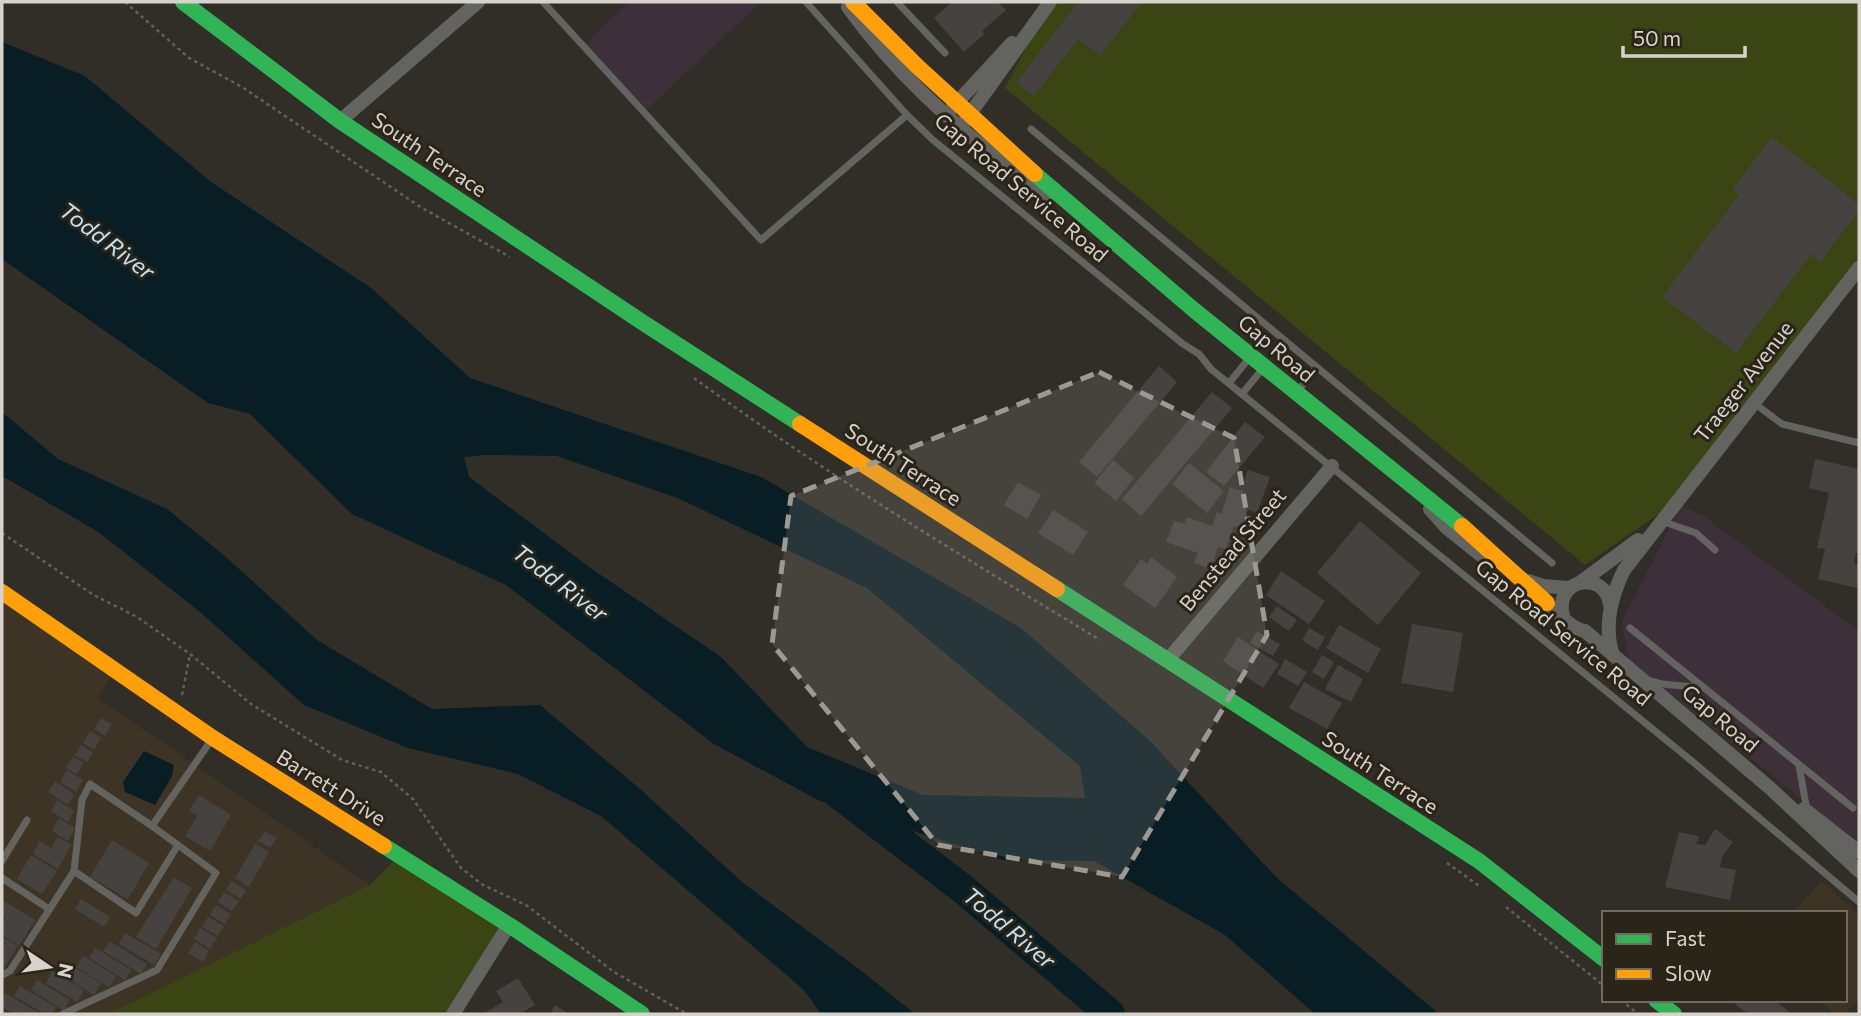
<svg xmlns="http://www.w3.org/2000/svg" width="1861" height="1016" font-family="Commissioner,sans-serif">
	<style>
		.commercial { fill: #3d3425 }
		.medical { fill: #3e303b }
		.green { fill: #3b4514 }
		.water { fill: #091d25; fill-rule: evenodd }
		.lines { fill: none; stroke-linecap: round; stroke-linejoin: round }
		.river { stroke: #091d25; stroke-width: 30 }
		.building { fill: #464240 }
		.path { stroke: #615f5c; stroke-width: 2.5; stroke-dasharray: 3.5 3.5; stroke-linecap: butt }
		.lane { stroke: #636360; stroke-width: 7 }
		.street { stroke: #636360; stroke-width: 14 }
		.fast { stroke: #30b455; stroke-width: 16 }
		.slow { stroke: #ff9f0a; stroke-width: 16 }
		.marked { fill: #9d9992; fill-opacity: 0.2; stroke: #9d9992; stroke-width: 5; stroke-dasharray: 14 9; stroke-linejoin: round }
		.labels { text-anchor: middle; stroke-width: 6; stroke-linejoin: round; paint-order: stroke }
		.street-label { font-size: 21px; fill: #d7d3cc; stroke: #2b2419 }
		.water-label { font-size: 23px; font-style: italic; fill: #bfe3f6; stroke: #2b2419 }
	</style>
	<rect width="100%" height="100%" fill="#312d27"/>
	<g class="commercial">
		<path d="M2 592 115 670 98 698 370 885 108 1014H2Z"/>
		<path d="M1821 881 1859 915V999L1846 1014H1835L1819 1000H1845V913H1793Z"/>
	</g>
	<g class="medical">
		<path d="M629 2H761L646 110 585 44Z"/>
		<path d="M1681 506 1702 515 1859 631V845L1628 660 1622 621Z"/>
	</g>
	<g class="green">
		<path d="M1050 2H1859V268L1679 500 1585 565 1005 88Z"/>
		<path d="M399 856 509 925 453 1014H108L370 885Z"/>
	</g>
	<g class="water">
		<path d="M2 42 85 76 211 182 371 288 470 378 761 477 1021 628 1151 742 1276 877 1439 1014H1315L1225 935 1094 861 1002 860 818 800 714 744 506 585 352 514 250 414 208 403 2 259ZM484 455 557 456 680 499 867 588 1080 766 1085 798 923 795 807 747 721 657 592 569 469 477 464 457Z"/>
		<path d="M2 412 58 459 167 509 226 557 317 640 432 709 540 705 640 789 743 883 859 969 915 1014H821L804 990 601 816 518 774 408 748 304 705 199 611 97 531 2 476Z"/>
		<path d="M144 751 174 765 172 776 155 805 125 792 123 782Z"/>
	</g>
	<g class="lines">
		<path class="river" d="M836 792 963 889 1110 1014"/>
	</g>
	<g class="building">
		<path d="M952 2H998L1006 10 982 31 984 34 964 52 934 18Z"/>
		<path d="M1078 2H1142L1100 56 1078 39 1034 96 1016 83Z"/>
		<path d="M1772 137 1859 204V211L1820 262 1811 254 1736 353 1662 297 1739 195 1732 190Z"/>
		<path d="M1159 366 1177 382 1097 477 1079 462Z"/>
		<path d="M1212 392 1232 408 1141 516 1122 499Z"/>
		<path d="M1245 422 1265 437 1224 486 1206 472Z"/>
		<path d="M1815 459 1859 469V553H1856L1854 563 1859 565 1857 588 1818 579 1825 549 1817 548 1829 493 1809 488Z"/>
		<path d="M1113 460 1134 478 1116 501 1094 483Z"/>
		<path d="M1189 463 1224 491 1207 513 1172 484Z"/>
		<path d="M1248 470 1270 477 1257 513 1248 510 1241 528 1234 526 1226 549 1218 547 1211 569 1194 563 1198 553 1166 542 1174 521 1185 524 1187 517 1212 526 1217 512 1221 514 1230 487 1241 491Z"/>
		<path d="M1018 482 1041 495 1027 519 1004 505Z"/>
		<path d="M1053 510 1088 532 1073 555 1038 533Z"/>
		<path d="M1360 521 1421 573 1378 625 1317 573Z"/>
		<path d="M1151 557 1177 577 1155 608 1123 585 1141 559 1147 564Z"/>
		<path d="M1281 571 1325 601 1309 624 1266 595Z"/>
		<path d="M1277 606 1297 620 1289 631 1269 617Z"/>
		<path d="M1412 624 1463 633 1453 692 1401 683Z"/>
		<path d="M1339 625 1381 649 1368 673 1326 648Z"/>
		<path d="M1309 628 1325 637 1318 650 1302 640Z"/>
		<path d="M1257 631 1280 644 1273 656 1250 643Z"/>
		<path d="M1238 637 1279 664 1263 688 1223 661Z"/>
		<path d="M1322 655 1334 662 1324 679 1312 672Z"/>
		<path d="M1285 659 1307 672 1298 686 1277 674Z"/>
		<path d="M1338 665 1363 679 1351 702 1325 689Z"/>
		<path d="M1304 682 1342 703 1327 729 1289 708Z"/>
		<path d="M101 718 112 724 105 736 94 729Z"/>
		<path d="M90 731 101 738 94 750 83 743Z"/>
		<path d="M81 745 93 752 87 762 75 755Z"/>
		<path d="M73 756 84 763 77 774 66 768Z"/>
		<path d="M67 770 83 780 76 792 60 782Z"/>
		<path d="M55 781 74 794 68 805 48 792Z"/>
		<path d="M199 795 231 815 210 851 185 836 197 816 189 811Z"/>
		<path d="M57 800 74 811 68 822 51 811Z"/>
		<path d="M59 818 75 828 68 841 52 831Z"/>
		<path d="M1715 829 1733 842 1722 857 1720 867 1736 870 1730 900 1665 887 1679 832 1699 836 1696 844 1705 845Z"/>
		<path d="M265 831 277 838 270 848 258 841Z"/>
		<path d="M58 837 71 845 58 869 33 854 40 841 51 848Z"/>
		<path d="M112 840 149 863 128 899 90 877Z"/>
		<path d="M255 844 269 852 249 887 235 878Z"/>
		<path d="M31 855 57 871 42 894 17 879Z"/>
		<path d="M174 877 192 888 156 949 136 937Z"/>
		<path d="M231 881 246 890 241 899 226 890Z"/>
		<path d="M224 892 239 901 232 911 218 902Z"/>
		<path d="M81 899 110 917 104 927 75 909Z"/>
		<path d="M2 900 35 920 19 946 2 935V919L11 923 2 917Z"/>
		<path d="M216 905 231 914 225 924 210 915Z"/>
		<path d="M208 917 224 926 218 936 202 927Z"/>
		<path d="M200 928 217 938 210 949 194 939Z"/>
		<path d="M125 933 161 954 154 965 119 944Z"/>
		<path d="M2 937 18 946 2 971Z"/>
		<path d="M110 941 147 964 141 974 103 951Z"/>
		<path d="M195 942 209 951 203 962 188 953Z"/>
		<path d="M95 948 131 970 125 980 89 958Z"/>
		<path d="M83 956 116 976 109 987 76 967Z"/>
		<path d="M65 962 101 983 94 995 58 973Z"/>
		<path d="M52 971 84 990 77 1002 46 983Z"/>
		<path d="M518 978 535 1005 519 1014H483L503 1002 496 991Z"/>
		<path d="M37 980 70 1000 64 1011 31 990Z"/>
		<path d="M20 986 56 1007 52 1014H45L14 996Z"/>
		<path d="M5 993 41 1014H14L2 1007V999Z"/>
		<path d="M1738 1000H1774L1792 1014H1748L1735 1004Z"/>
		<path d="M555 1005 569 1014H550Z"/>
	</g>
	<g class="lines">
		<g class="path">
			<path d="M125 2 189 58 242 87 422 208 510 257"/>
			<path d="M694 378C824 473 962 556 1100 640"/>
			<path d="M2 533 92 594 137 617 190 654 251 704 342 760 381 772 413 799 461 868 483 885 526 905 614 972 687 1014"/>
			<path d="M182 695 190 654"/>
			<path d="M1447 863 1481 887"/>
			<path d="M1506 907 1604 986"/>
			<path d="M1621 1000 1638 1014"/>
		</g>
		<g class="lane">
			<path d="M543 2 761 240 907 115"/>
			<path d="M806 2 907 115 933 140 1183 344 1199 354 1211 369 1693 762 1859 902"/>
			<path d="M897 2 945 53"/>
			<path d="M1031 129 1552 563"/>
			<path d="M1229 383 1250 357"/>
			<path d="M1297 392 1317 367"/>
			<path d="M1242 394 1264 367"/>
			<path d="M1754 403 1782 424 1859 443"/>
			<path d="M1661 521 1696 533 1715 550"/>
			<path d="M1630 628 1853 808"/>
			<path d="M1648 680 1662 684 1704 688"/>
			<path d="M1799 765 1807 811"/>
			<path d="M2 861 27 820"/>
			<path d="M74 871 82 800 90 784 152 826"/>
			<path d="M2 878 49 909"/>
			<path d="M2 975 10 971 74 871 136 913 178 845"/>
			<path d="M63 1014 157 970 216 873 152 826 212 739"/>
		</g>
		<g class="street">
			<path d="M848 7C901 81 974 144 1049 196"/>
			<path d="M952 108 1012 43"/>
			<path d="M340 121 478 2"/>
			<path d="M964 122 1050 2"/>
			<path d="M1430 509 1447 528 1482 556"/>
			<path d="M1528 581 1543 586 1570 588"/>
			<path d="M1581 582 1638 540"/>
			<path d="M1540 599C1556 609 1568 628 1585 631L1770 788 1859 871"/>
			<path d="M1563 616C1553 578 1606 569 1610 605"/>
			<path d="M1613 655C1603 626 1611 597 1624 570L1859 268"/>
			<path d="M1167 661 1332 466"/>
			<path d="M1804 809 1859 852"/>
			<path d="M453 1014 509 925"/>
		</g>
		<g class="fast">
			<path d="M183 2 340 121 642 322 800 424"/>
			<path d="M1035 174 1194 310 1462 526"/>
			<path d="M1057 589 1479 861 1604 959"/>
			<path d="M384 846 509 925 642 1014"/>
			<path d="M1656 1000 1674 1014"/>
		</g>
		<g class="slow">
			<path d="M853 2 918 67 1035 174"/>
			<path d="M800 424 1057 589"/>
			<path d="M1462 526 1547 603"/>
			<path d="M2 592 213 738 384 846"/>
		</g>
	</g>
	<path class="marked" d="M1099 372 1234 438 1267 635 1122 877 938 845 772 644 791 496Z"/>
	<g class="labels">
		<g class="street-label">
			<text transform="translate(429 155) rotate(34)" y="7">South Terrace</text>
			<text transform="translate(1021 188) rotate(40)" y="7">Gap Road Service Road</text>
			<text transform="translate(1276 349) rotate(40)" y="7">Gap Road</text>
			<text transform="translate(1744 382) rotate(-52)" y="7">Traeger Avenue</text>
			<text transform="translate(903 465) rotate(33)" y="7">South Terrace</text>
			<text transform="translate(1233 550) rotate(-50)" y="7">Benstead Street</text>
			<text transform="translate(1563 633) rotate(39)" y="7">Gap Road Service Road</text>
			<text transform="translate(1720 719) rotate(40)" y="7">Gap Road</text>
			<text transform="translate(1380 773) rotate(33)" y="7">South Terrace</text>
			<text transform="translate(331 788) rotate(32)" y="7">Barrett Drive</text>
		</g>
		<g class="water-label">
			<text transform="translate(107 241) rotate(37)" y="8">Todd River</text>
			<text transform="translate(560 583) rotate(37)" y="8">Todd River</text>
			<text transform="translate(1009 928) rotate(40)" y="8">Todd River</text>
		</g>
	</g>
	<rect width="1861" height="1016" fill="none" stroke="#d7d3cc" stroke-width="7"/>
	<rect x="1602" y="911" width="245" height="91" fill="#2b2419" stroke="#706a61" stroke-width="2"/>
	<rect x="1616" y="934" width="35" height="10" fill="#30b455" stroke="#706a61" stroke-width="2"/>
	<text x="1665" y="946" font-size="21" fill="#d7d3cc">Fast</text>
	<rect x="1616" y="969" width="35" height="10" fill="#ff9f0a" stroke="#706a61" stroke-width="2"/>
	<text x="1665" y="981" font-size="21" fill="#d7d3cc">Slow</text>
	<g transform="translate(49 967) rotate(103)" stroke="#2b2419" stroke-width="5" paint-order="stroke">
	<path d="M0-5L12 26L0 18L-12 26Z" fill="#d7d3cc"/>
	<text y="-10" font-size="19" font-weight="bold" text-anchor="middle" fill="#d7d3cc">N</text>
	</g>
	<path d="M1623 46v10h122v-10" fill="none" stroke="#d7d3cc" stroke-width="3.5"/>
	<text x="1633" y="46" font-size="21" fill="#d7d3cc" stroke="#2b2419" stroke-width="5" paint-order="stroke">50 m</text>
</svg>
